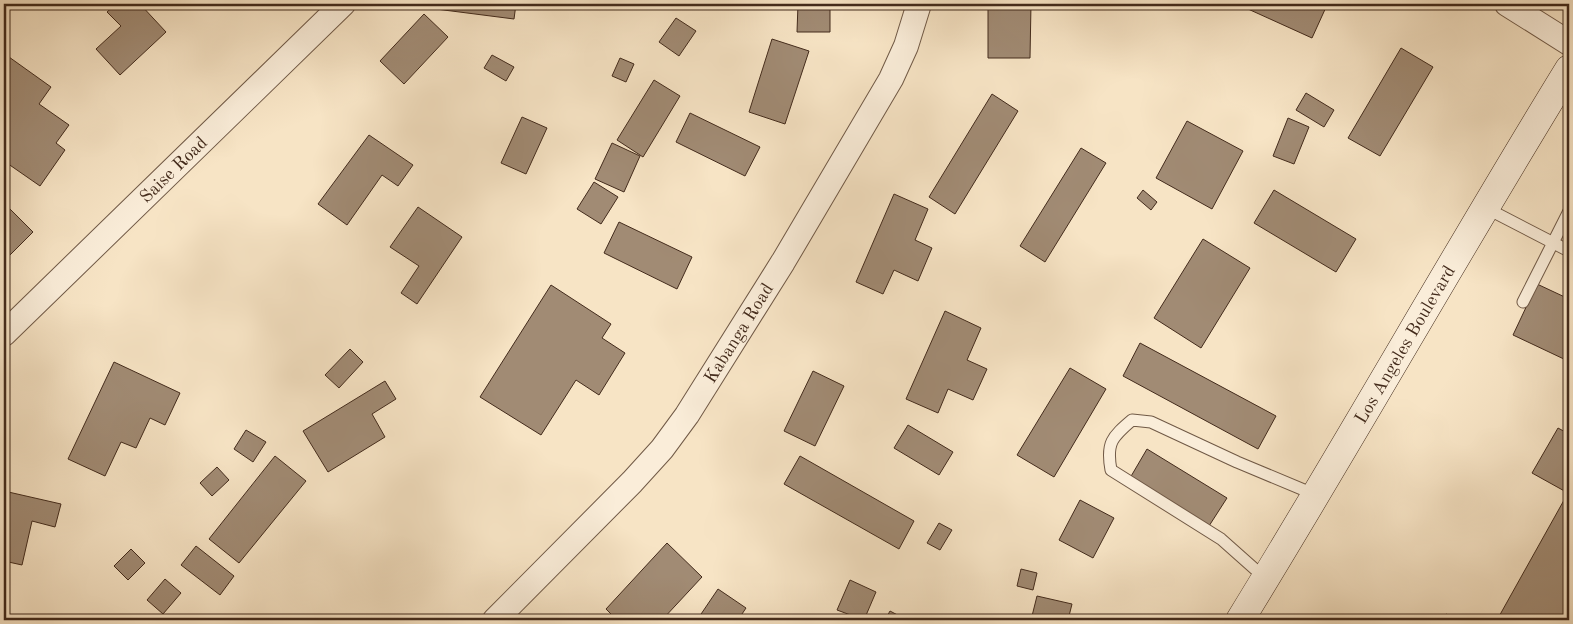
<svg xmlns="http://www.w3.org/2000/svg" width="1573" height="624" font-family="'Old Standard TT',serif">
	<style>
		.building { fill: #a18b74; stroke: #432b1c }
		.lines { fill: none; stroke-linecap: round; stroke-linejoin: round }
		.lane-casing { stroke: #705946; stroke-width: 13 }
		.street-casing { stroke: #705946; stroke-width: 26 }
		.secondary-casing { stroke: #432b1c; stroke-width: 29 }
		.lane { stroke: #faedd9; stroke-width: 11 }
		.street { stroke: #faedd9; stroke-width: 24 }
		.secondary { stroke: #faedd9; stroke-width: 28 }
		.labels { text-anchor: middle; stroke-width: 4; stroke-linejoin: round; paint-order: stroke }
		.street-label { font-size: 18px; fill: #432b1c; stroke: #faedd9 }
	</style>
	<rect width="100%" height="100%" fill="#f7e4c5"/>
	<filter id="stains"><feTurbulence type="fractalNoise" baseFrequency=".004" numOctaves="4"/><feColorMatrix values="0 0 0 0 .2 0 0 0 0 .09 0 0 0 0 .02 0 0 0 .5 -.17"/></filter>
	<radialGradient id="worn" r=".72"><stop offset=".6" stop-color="#630" stop-opacity="0"/><stop offset="1" stop-color="#630" stop-opacity=".3"/></radialGradient>
	<g class="building">
		<path d="M116 4H140L166 32 120 75 96 49 121 26 107 12Z"/>
		<path d="M437 4H516L514 19 436 9Z"/>
		<path d="M772 4H830V32H797L798 4Z"/>
		<path d="M988 4H1031L1030 58H988Z"/>
		<path d="M1237 4H1324L1327 5 1312 38Z"/>
		<path d="M424 14 448 37 404 84 380 61Z"/>
		<path d="M676 18 696 31 679 56 659 42Z"/>
		<path d="M772 39 809 51 785 124 749 112Z"/>
		<path d="M1401 48 1433 67 1380 156 1348 138Z"/>
		<path d="M492 55 514 67 506 81 484 68Z"/>
		<path d="M9 57 51 87 39 104 69 125 56 143 65 150 40 186 4 161V112L6 109 4 107V64Z"/>
		<path d="M620 58 634 64 626 82 612 76Z"/>
		<path d="M654 80 680 96 643 157 617 140Z"/>
		<path d="M1306 93 1334 110 1324 127 1296 110Z"/>
		<path d="M992 94 1018 111 955 214 929 197Z"/>
		<path d="M690 113 760 147 745 176 676 142Z"/>
		<path d="M522 117 547 128 526 174 501 163Z"/>
		<path d="M1288 118 1309 127 1294 164 1273 156Z"/>
		<path d="M1187 121 1243 151 1212 209 1156 178Z"/>
		<path d="M369 135 413 165 398 186 382 175 347 225 318 204Z"/>
		<path d="M612 143 640 156 624 192 595 179Z"/>
		<path d="M1081 148 1106 163 1045 262 1020 246Z"/>
		<path d="M594 182 618 197 601 224 577 209Z"/>
		<path d="M1143 190 1157 202 1151 210 1137 198Z"/>
		<path d="M1274 190 1356 239 1336 272 1254 223Z"/>
		<path d="M894 194 928 209 915 240 932 248 918 281 894 270 883 294 856 282Z"/>
		<path d="M4 203 33 232 4 261Z"/>
		<path d="M418 207 462 237 417 304 401 293 419 266 390 247Z"/>
		<path d="M619 222 692 257 677 289 604 253Z"/>
		<path d="M1203 239 1250 268 1201 348 1154 318Z"/>
		<path d="M1537 284 1569 299V353L1566 360 1513 335Z"/>
		<path d="M551 285 611 324 602 338 625 353 599 395 576 380 541 435 480 397Z"/>
		<path d="M945 311 981 328 967 360 987 369 973 400 948 389 938 413 906 399Z"/>
		<path d="M1140 343 1276 416 1258 449 1123 376Z"/>
		<path d="M350 349 363 362 339 388 325 375Z"/>
		<path d="M114 362 180 393 165 425 150 418 136 448 121 442 105 476 68 459Z"/>
		<path d="M1070 368 1106 389 1054 477 1017 455Z"/>
		<path d="M813 371 844 386 815 446 784 431Z"/>
		<path d="M385 381 396 399 372 414 385 437 328 472 303 431Z"/>
		<path d="M908 425 953 452 939 475 894 448Z"/>
		<path d="M1558 428 1569 434V605L1561 620H1497L1568 493 1532 473Z"/>
		<path d="M246 430 266 442 253 462 234 449Z"/>
		<path d="M1147 449 1227 498 1209 526 1130 478Z"/>
		<path d="M275 456 306 481 239 563 209 539Z"/>
		<path d="M800 456 914 521 899 549 784 484Z"/>
		<path d="M217 467 229 480 212 496 200 483Z"/>
		<path d="M4 491 61 504 55 527 32 521 22 565 4 561Z"/>
		<path d="M1080 500 1114 518 1093 558 1059 540Z"/>
		<path d="M939 523 952 530 940 550 927 543Z"/>
		<path d="M667 543 702 577 662 620H617L606 609Z"/>
		<path d="M196 546 234 576 220 595 181 565Z"/>
		<path d="M131 549 145 563 128 580 114 566Z"/>
		<path d="M1021 569 1037 573 1033 590 1017 586Z"/>
		<path d="M165 579 181 593 163 614 147 600Z"/>
		<path d="M850 580 876 592 864 620 837 610Z"/>
		<path d="M718 589 746 608 738 620H697Z"/>
		<path d="M1037 596 1072 604 1068 620H1031Z"/>
		<path d="M890 611 907 620H885Z"/>
		<path d="M1446 614 1458 620H1442Z"/>
	</g>
	<g class="lines">
		<defs>
			<g id="lane">
				<path d="M1484 207 1569 251"/>
				<path d="M1523 302 1569 211"/>
				<path d="M1266 579 1221 539 1111 470C1106 443 1112 437 1132 420L1151 422 1237 462 1316 495"/>
			</g>
			<g id="street">
				<path d="M1507 4 1569 43"/>
				<path id="s1" d="M4 334 343 4"/>
				<path id="s2" d="M495 620 632 482 662 449 687 415 783 262 891 79 906 46 919 4"/>
			</g>
			<g id="secondary">
				<path id="s3" d="M1240 620C1352 438 1457 251 1569 69"/>
			</g>
		</defs>
		<use href="#lane" class="lane-casing"/>
		<use href="#street" class="street-casing"/>
		<use href="#secondary" class="secondary-casing"/>
		<use href="#lane" class="lane"/>
		<use href="#street" class="street"/>
		<use href="#secondary" class="secondary"/>
	</g>
	<g class="labels">
		<g class="street-label">
			<text dy="6" stroke="none"><textPath href="#s1" startOffset="236">Saise Road</textPath></text>
			<text dy="6" stroke="none"><textPath href="#s2" startOffset="378">Kabanga Road</textPath></text>
			<text dy="6" stroke="none"><textPath href="#s3" startOffset="321">Los Angeles Boulevard</textPath></text>
		</g>
	</g>
	<rect width="1573" height="624" fill="none" stroke="#f7e4c5" stroke-width="20"/>
	<rect x="5" y="5" width="1563" height="614" fill="none" stroke="#432b1c" stroke-width="2.5"/>
	<rect x="10" y="10" width="1553" height="604" fill="none" stroke="#432b1c"/>
	<rect width="100%" height="100%" filter="url(#stains)"/>
	<rect width="100%" height="100%" fill="url(#worn)"/>
</svg>
